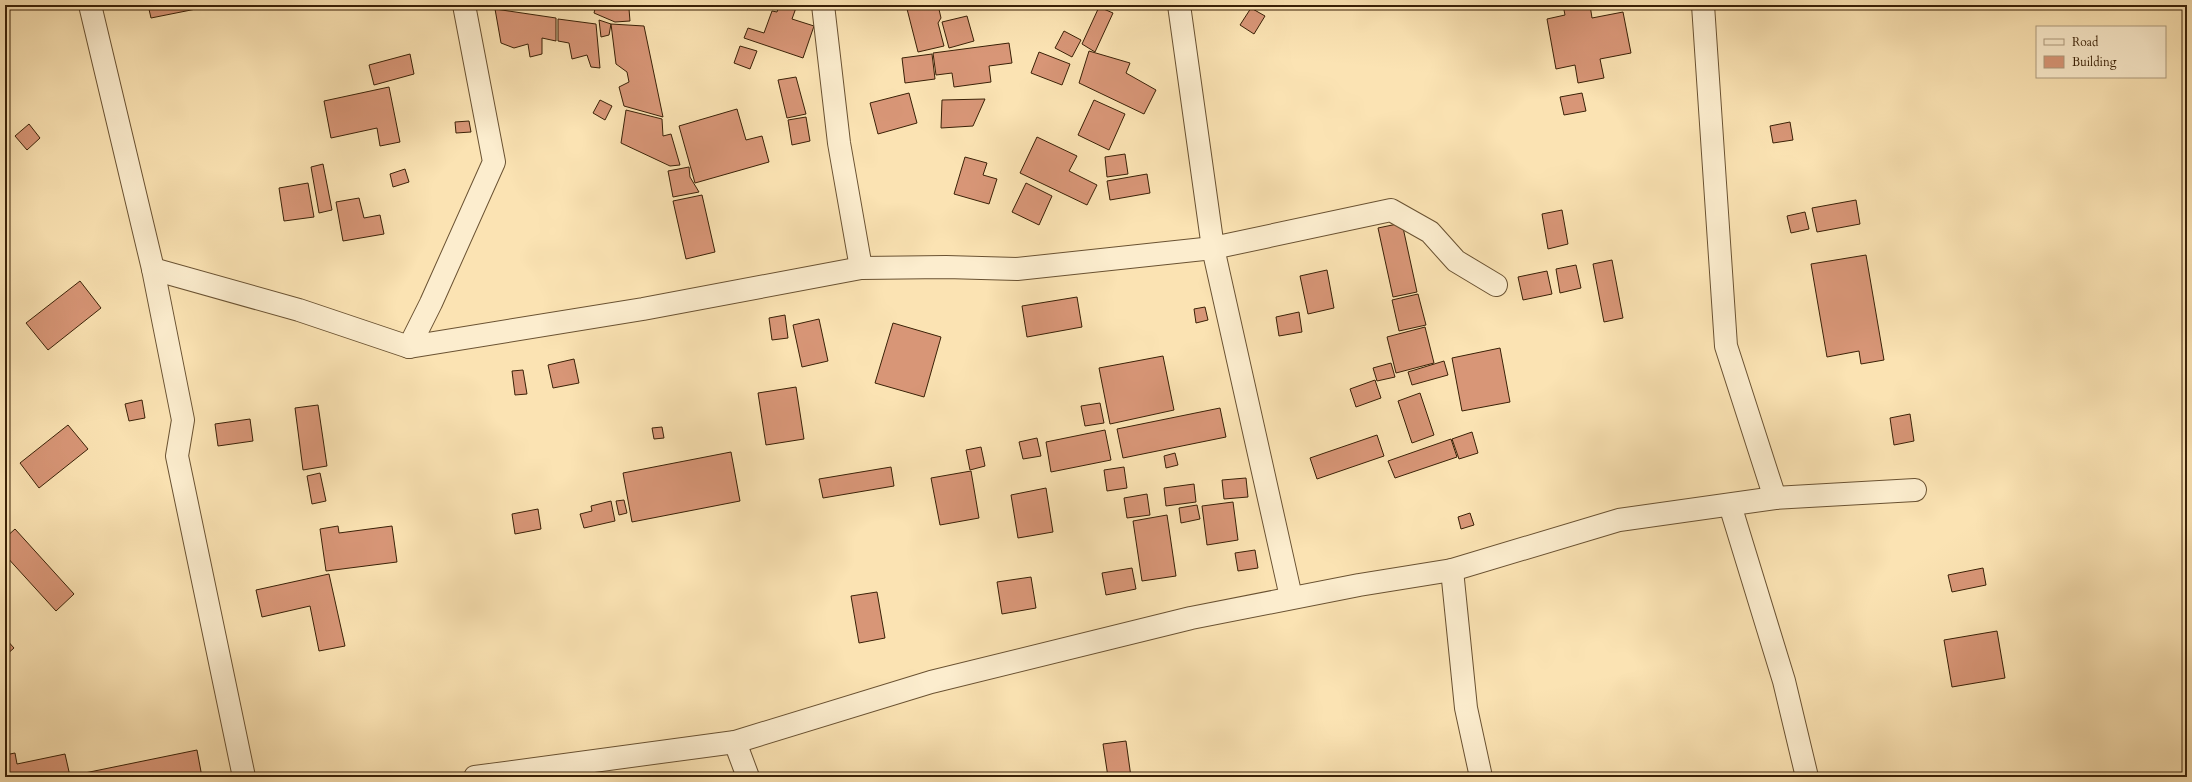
<svg xmlns="http://www.w3.org/2000/svg" width="2192" height="782" font-family="Cardo,serif">
	<style>
		.building { fill: #d89677; stroke: #3a2107 }
		.lines { fill: none; stroke-linecap: round; stroke-linejoin: round }
		.minor-casing { stroke: #6a5232; stroke-width: 24 }
		.minor { stroke: #fcedce; stroke-width: 22 }
	</style>
	<rect width="100%" height="100%" fill="#fbe3b3"/>
	<filter id="stains"><feTurbulence type="fractalNoise" baseFrequency=".005" numOctaves="4"/><feColorMatrix values="0 0 0 0 .2 0 0 0 0 .09 0 0 0 0 .02 0 0 0 .5 -.17"/></filter>
	<radialGradient id="worn" r=".72"><stop offset=".6" stop-color="#630" stop-opacity="0"/><stop offset="1" stop-color="#630" stop-opacity=".3"/></radialGradient>
	<g class="building">
		<path d="M148 5H201V8L151 18Z"/>
		<path d="M596 5H621L629 9 630 21 615 22 594 13Z"/>
		<path d="M779 5H797L792 19 814 26 803 58 744 38 748 28 764 33 772 11 777 12Z"/>
		<path d="M906 5H938L941 18 938 23 944 46 918 52Z"/>
		<path d="M1563 5H1590L1592 18 1623 12 1631 53 1600 59 1604 78 1578 83 1575 65 1556 69 1547 19 1565 15Z"/>
		<path d="M1099 7 1113 13 1095 52 1082 44Z"/>
		<path d="M1251 8 1265 16 1254 34 1240 25Z"/>
		<path d="M495 9 556 18V41L542 38V54L530 57 528 44 514 48 501 43Z"/>
		<path d="M967 16 974 41 949 48 942 22Z"/>
		<path d="M558 19 596 24 600 68 591 67 587 55 572 59 569 43 558 41Z"/>
		<path d="M599 20 611 24 609 35 601 37Z"/>
		<path d="M611 24 644 26 663 117 624 106 619 87 629 82 627 72 616 64Z"/>
		<path d="M1064 31 1081 40 1072 57 1055 48Z"/>
		<path d="M1009 43 1012 63 989 66 991 82 954 87 952 73 936 75 933 53Z"/>
		<path d="M740 46 757 51 750 69 734 63Z"/>
		<path d="M1089 51 1130 63 1126 73 1156 90 1144 114 1079 83Z"/>
		<path d="M1039 52 1070 64 1062 85 1031 73Z"/>
		<path d="M410 54 414 74 374 85 369 65Z"/>
		<path d="M932 54 935 79 905 83 902 58Z"/>
		<path d="M796 77 806 114 787 118 778 80Z"/>
		<path d="M389 87 400 142 380 146 377 128 331 138 324 101Z"/>
		<path d="M909 93 917 123 878 134 870 103Z"/>
		<path d="M1582 93 1586 111 1564 115 1560 97Z"/>
		<path d="M985 99 973 126 941 128 942 100Z"/>
		<path d="M600 100 612 106 605 120 593 113Z"/>
		<path d="M1094 100 1125 114 1109 150 1078 135Z"/>
		<path d="M737 109 746 140 762 136 769 162 695 183 679 126Z"/>
		<path d="M626 110 662 119 663 136 671 134 680 165 670 166 621 143Z"/>
		<path d="M806 117 810 141 792 145 788 120Z"/>
		<path d="M469 121 471 132 456 133 455 122Z"/>
		<path d="M1790 122 1793 140 1773 143 1770 126Z"/>
		<path d="M29 124 40 138 27 150 15 136Z"/>
		<path d="M1037 137 1077 156 1069 171 1097 185 1087 205 1020 173Z"/>
		<path d="M1125 154 1128 174 1107 177 1105 157Z"/>
		<path d="M965 157 987 163 983 175 997 179 989 204 954 194Z"/>
		<path d="M323 164 332 210 319 213 311 167Z"/>
		<path d="M689 167 690 177 699 192 673 197 668 171Z"/>
		<path d="M405 169 409 182 393 187 390 174Z"/>
		<path d="M1147 174 1150 193 1110 200 1107 181Z"/>
		<path d="M308 183 314 217 284 221 279 188Z"/>
		<path d="M1026 183 1052 196 1039 225 1012 212Z"/>
		<path d="M702 195 715 252 686 259 673 201Z"/>
		<path d="M359 198 364 218 380 215 384 234 343 241 336 202Z"/>
		<path d="M1856 200 1860 224 1817 232 1812 208Z"/>
		<path d="M1562 210 1568 244 1548 249 1542 214Z"/>
		<path d="M1805 212 1809 229 1791 233 1787 216Z"/>
		<path d="M1402 223 1417 292 1393 297 1378 228Z"/>
		<path d="M1866 255 1884 360 1861 364 1859 351 1827 357 1811 264Z"/>
		<path d="M1612 260 1623 318 1604 322 1593 264Z"/>
		<path d="M1576 265 1581 288 1560 293 1556 269Z"/>
		<path d="M1327 270 1334 308 1308 314 1300 276Z"/>
		<path d="M1547 271 1552 294 1523 300 1518 277Z"/>
		<path d="M80 281 101 308 48 350 26 323Z"/>
		<path d="M1418 294 1426 325 1399 331 1392 300Z"/>
		<path d="M1077 297 1082 327 1027 337 1022 306Z"/>
		<path d="M1205 307 1208 320 1196 323 1194 309Z"/>
		<path d="M1299 312 1302 332 1279 336 1276 317Z"/>
		<path d="M785 315 788 338 772 340 769 318Z"/>
		<path d="M819 319 828 361 802 367 793 325Z"/>
		<path d="M893 323 941 337 924 397 875 383Z"/>
		<path d="M1425 327 1434 363 1396 373 1387 337Z"/>
		<path d="M1500 348 1510 402 1462 411 1452 358Z"/>
		<path d="M1163 356 1174 410 1110 424 1099 368Z"/>
		<path d="M574 359 579 383 553 388 548 365Z"/>
		<path d="M1444 361 1448 375 1412 385 1408 372Z"/>
		<path d="M1391 363 1395 377 1377 381 1373 368Z"/>
		<path d="M523 370 527 394 515 395 512 371Z"/>
		<path d="M1375 380 1381 398 1356 407 1350 389Z"/>
		<path d="M796 387 804 439 766 445 758 393Z"/>
		<path d="M1420 393 1434 435 1412 443 1398 401Z"/>
		<path d="M142 400 145 418 129 421 125 404Z"/>
		<path d="M1100 403 1104 423 1085 426 1081 406Z"/>
		<path d="M318 405 327 466 303 470 295 408Z"/>
		<path d="M1220 408 1226 437 1123 458 1117 429Z"/>
		<path d="M1910 414 1914 441 1894 445 1890 418Z"/>
		<path d="M250 419 253 441 218 446 215 424Z"/>
		<path d="M68 425 88 449 39 488 20 463Z"/>
		<path d="M662 427 664 438 654 439 652 428Z"/>
		<path d="M1105 430 1111 460 1051 472 1046 442Z"/>
		<path d="M1472 432 1478 453 1459 459 1452 439Z"/>
		<path d="M1377 435 1384 456 1317 479 1310 458Z"/>
		<path d="M1037 438 1041 456 1023 459 1019 442Z"/>
		<path d="M1451 439 1457 457 1395 478 1388 461Z"/>
		<path d="M981 447 985 466 970 470 966 450Z"/>
		<path d="M731 452 740 501 632 522 623 473Z"/>
		<path d="M1175 453 1178 465 1166 468 1164 456Z"/>
		<path d="M891 467 894 486 823 498 819 479Z"/>
		<path d="M1124 467 1127 488 1107 491 1104 470Z"/>
		<path d="M971 471 979 518 940 525 931 478Z"/>
		<path d="M320 473 326 501 312 504 307 476Z"/>
		<path d="M1246 478 1248 497 1224 499 1222 480Z"/>
		<path d="M1194 484 1196 502 1166 506 1164 488Z"/>
		<path d="M1046 488 1053 532 1018 538 1011 495Z"/>
		<path d="M1147 494 1150 515 1127 518 1124 498Z"/>
		<path d="M624 500 627 513 619 515 616 501Z"/>
		<path d="M611 501 615 521 584 528 580 514 592 511 591 506Z"/>
		<path d="M1233 502 1238 540 1207 545 1202 506Z"/>
		<path d="M1197 505 1200 519 1181 523 1179 508Z"/>
		<path d="M538 509 541 529 515 534 512 514Z"/>
		<path d="M1470 513 1474 525 1461 529 1458 517Z"/>
		<path d="M1167 515 1176 576 1142 581 1133 521Z"/>
		<path d="M338 526 339 533 392 526 397 562 326 571 320 529Z"/>
		<path d="M15 529 74 594 56 611 5 555V538Z"/>
		<path d="M1255 550 1258 568 1238 571 1235 553Z"/>
		<path d="M1132 568 1136 589 1106 595 1102 573Z"/>
		<path d="M1983 568 1986 585 1952 592 1948 575Z"/>
		<path d="M329 574 345 646 319 651 310 606 262 617 256 590Z"/>
		<path d="M1031 577 1036 608 1002 614 997 582Z"/>
		<path d="M877 592 885 638 859 643 851 596Z"/>
		<path d="M1997 631 2005 678 1952 687 1944 640Z"/>
		<path d="M5 638 14 648 5 656Z"/>
		<path d="M1126 741 1131 777H1108L1103 744Z"/>
		<path d="M197 750 202 777H6L5 775V755L15 753 17 764 65 754 70 776Z"/>
	</g>
	<g class="lines">
		<defs>
			<g id="minor">
				<path d="M90 5 153 269 183 420 177 456 244 777"/>
				<path d="M823 5 839 143 861 268"/>
				<path d="M1179 5 1213 248 1291 597"/>
				<path d="M1703 5 1726 346 1775 498"/>
				<path d="M153 269 299 310 409 347 643 309 861 268 946 267 1017 269 1213 248 1391 210 1430 232 1456 261 1496 285"/>
				<path d="M409 347 431 303 494 162 464 5"/>
				<path d="M1730 505 1784 681 1807 777"/>
				<path d="M1452 570 1466 708 1481 777"/>
				<path d="M735 742 748 777"/>
				<path d="M475 777 735 742 931 682 1191 618 1359 585 1452 570 1619 520 1775 498 1915 490"/>
			</g>
		</defs>
		<use href="#minor" class="minor-casing"/>
		<use href="#minor" class="minor"/>
	</g>
	<rect width="2192" height="782" fill="none" stroke="#fbe3b3" stroke-width="20"/>
	<rect x="6" y="6" width="2180" height="770" fill="none" stroke="#3a2107" stroke-width="2"/>
	<rect x="10" y="10" width="2172" height="762" fill="none" stroke="#3a2107"/>
	<rect x="2036" y="26" width="130" height="52" fill="#fcedce" stroke="#ae9b7e"/>
	<rect x="2044" y="39" width="20" height="6" fill="#fcedce" stroke="#ae9b7e"/>
	<text x="2072" y="46" font-size="12" fill="#3a2107">Road</text>
	<rect x="2044" y="56" width="20" height="12" fill="#d89677" stroke="#ae9b7e"/>
	<text x="2072" y="66" font-size="12" fill="#3a2107">Building</text>
	<rect width="100%" height="100%" filter="url(#stains)"/>
	<rect width="100%" height="100%" fill="url(#worn)"/>
</svg>
